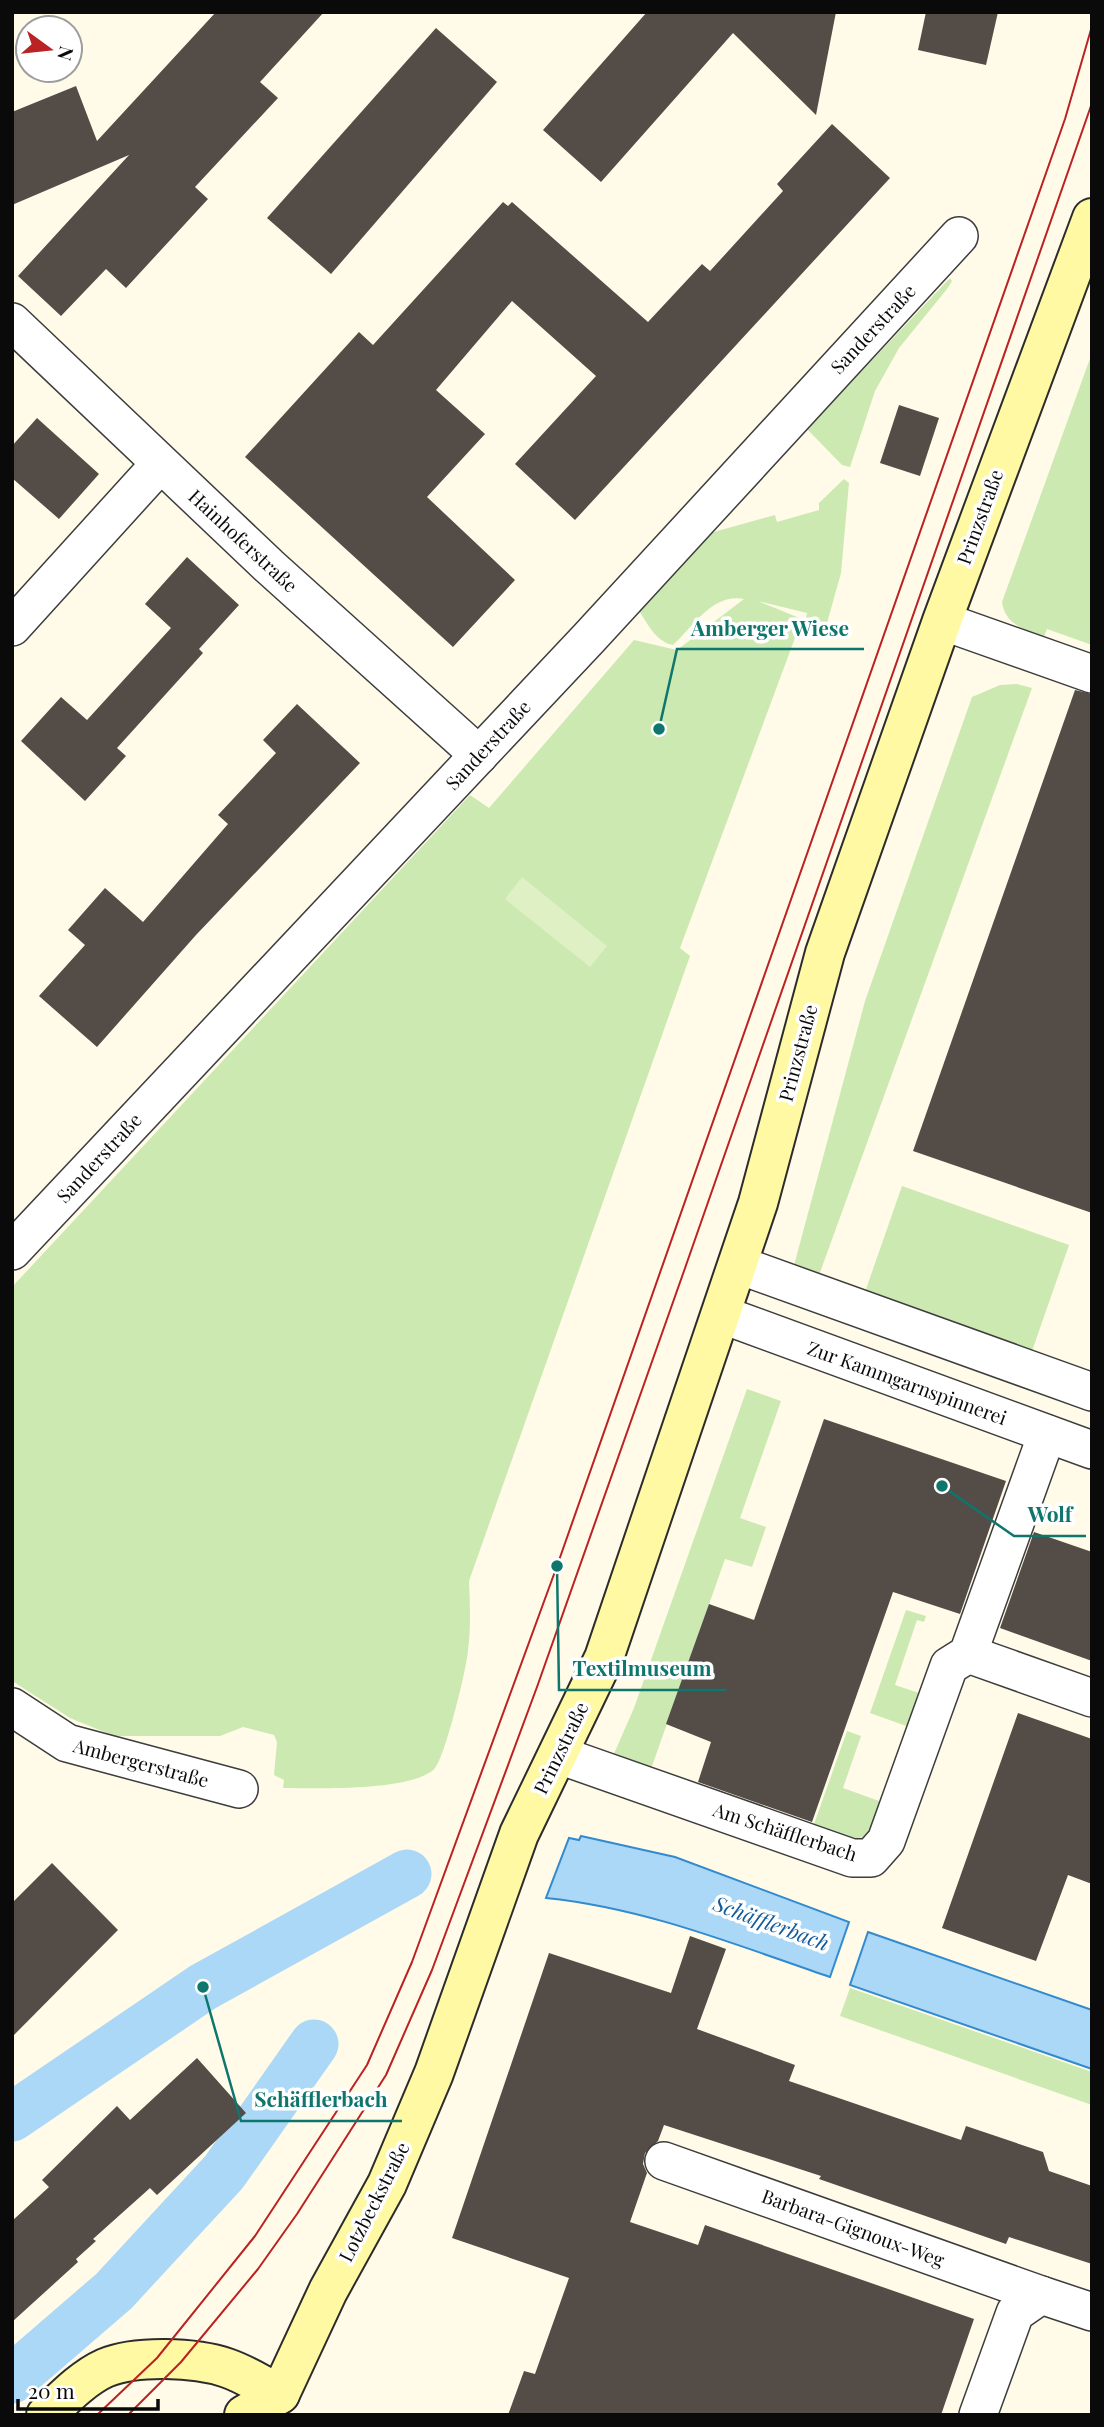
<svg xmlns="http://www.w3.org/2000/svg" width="1104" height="2427" font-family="'Playfair Display',serif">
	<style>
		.green { fill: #cce9b2 }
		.pitch { fill: #dff0c4 }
		.water { fill: #acd8f7; stroke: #328acf; stroke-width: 2 }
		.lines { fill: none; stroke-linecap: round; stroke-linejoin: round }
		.canal { stroke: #acd8f7; stroke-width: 49 }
		.building { fill: #534c47 }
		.street-casing { stroke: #3d3d3d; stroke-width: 40 }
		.secondary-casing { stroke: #2c2c2c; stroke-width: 42 }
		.street { stroke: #fff; stroke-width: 37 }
		.secondary { stroke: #fff9a3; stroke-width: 38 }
		.tram { stroke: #bb2223; stroke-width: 2 }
		.labels { text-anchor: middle; stroke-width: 7; stroke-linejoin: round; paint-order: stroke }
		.street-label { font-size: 19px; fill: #0a0a0a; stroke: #fff }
		.water-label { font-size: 21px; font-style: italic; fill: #135b9c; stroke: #fff }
		.leader { fill: none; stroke: #0f766e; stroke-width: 2.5 }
		.callout-dot { fill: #0f766e; stroke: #fff; stroke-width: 2.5 }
		.callout-label { font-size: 21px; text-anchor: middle; font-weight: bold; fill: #0f766e; stroke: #fff; stroke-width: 7; stroke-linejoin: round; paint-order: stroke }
	</style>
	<rect width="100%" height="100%" fill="#fffbe8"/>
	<g class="green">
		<path d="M950 278 952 281 947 289 899 348 875 391 850 467 842 465 807 429Z"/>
		<path d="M1092 353V645L1047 629 1044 637C1025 629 1005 625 1002 602Z"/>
		<path d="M844 479 849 483 841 573 827 623 806 618 807 613 758 601 802 619 680 948 690 956 469 1581C470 1604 471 1627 468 1650 467 1668 445 1757 435 1768 414 1792 314 1788 283 1788L284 1780 274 1775 277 1742 274 1735 243 1727 220 1736H114L70 1718 12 1681V1287L470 795 489 808 634 640 677 650 744 599C712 593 693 627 673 645 656 642 647 623 638 609L710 533 775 515 777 522 819 510V503Z"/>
		<path d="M1017 684 1032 688 818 1278 793 1269 865 1001 972 697 1000 685Z"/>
		<path d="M902 1186 1069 1245 1032 1351 865 1292Z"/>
		<path d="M747 1389 781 1401 740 1518 766 1527 752 1567 725 1559 651 1769 613 1756 634 1708Z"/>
		<path d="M906 1610 926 1616 924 1622 917 1620 895 1685 922 1694 909 1727 870 1713Z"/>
		<path d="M847 1731 861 1736 843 1788 879 1801 888 1816C858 1849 852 1840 813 1827Z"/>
		<path d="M850 1988 1092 2072V2105L840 2016Z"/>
	</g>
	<path class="pitch" d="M522 877 607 946 590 967 505 899Z"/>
	<g class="water">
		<path d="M581 1836 675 1857 849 1922 830 1977C736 1945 645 1908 546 1898L569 1838 579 1840Z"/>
		<path d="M868 1932 1092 2010V2069L850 1985Z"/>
	</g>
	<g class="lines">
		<g class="canal">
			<path d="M12 2117 203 1987 407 1874"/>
			<path d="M12 2379 114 2291 224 2172 314 2044"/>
		</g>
	</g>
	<g class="building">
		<path d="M216 12H324L260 82 278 98 195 187 208 199 126 288 106 269 61 316 18 276 129 155 12 205V112L76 86 97 141Z"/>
		<path d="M647 12H836L816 115 733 33 601 182 543 130Z"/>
		<path d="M926 12H998L986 65 918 50Z"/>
		<path d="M436 28 497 82 331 274 267 218Z"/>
		<path d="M832 124 890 178 575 520 515 464 596 376 512 301 436 390 485 434 427 497 515 580 453 647 245 457 359 332 373 345 503 202 508 206 512 202 648 322 702 264 710 271 783 191 777 184Z"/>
		<path d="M899 405 939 418 920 476 880 463Z"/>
		<path d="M37 418 99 474 59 519 12 478V446Z"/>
		<path d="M187 557 239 605 199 649 203 653 117 748 126 756 85 801 21 741 61 697 87 720 171 628 145 604Z"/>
		<path d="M1075 690 1092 694V1213L913 1151Z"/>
		<path d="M297 704 360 763 196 935 97 1047 39 996 85 945 68 930 105 888 143 922 228 824 218 815 276 753 263 740Z"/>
		<path d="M824 1419 1006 1481 960 1614 893 1592 812 1822 698 1782 711 1742 666 1724 709 1604 754 1620Z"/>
		<path d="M1034 1532 1092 1552V1661L1000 1628Z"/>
		<path d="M1018 1713 1092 1739V1884L1068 1875 1036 1961 942 1928Z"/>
		<path d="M52 1863 118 1930 12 2037V1903Z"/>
		<path d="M690 1936 726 1949 697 2029 795 2065 789 2081 961 2140 966 2126 1043 2152 1049 2171 1092 2186V2264L1009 2237 1006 2244 819 2179 821 2176 664 2125 658 2141 645 2153 643 2164 647 2173 630 2222 698 2245 705 2225 974 2319 941 2415H508L524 2371 535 2374 569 2278 452 2238 549 1953 671 1993Z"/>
		<path d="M197 2058 246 2113 157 2195 150 2188 93 2239 96 2241 76 2259 78 2262 12 2322V2221L49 2187 42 2180 117 2106 130 2120Z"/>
	</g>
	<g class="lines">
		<defs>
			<g id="street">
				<path d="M12 322 269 566 479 755"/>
				<path d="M942 621 1092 674"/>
				<path d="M12 627 160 464"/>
				<path d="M12 1251 589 638 959 236"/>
				<path d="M739 1265 1092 1392"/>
				<path d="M723 1315 1092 1450"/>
				<path d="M968 1654 1092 1698"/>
				<path d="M12 1707 67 1743 239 1789"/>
				<path d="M559 1755 852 1858H871L886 1841 949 1666 968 1654 1047 1434"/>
				<path d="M664 2161 1041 2295"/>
				<path d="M978 2415 1015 2313 1041 2295 1092 2312"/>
			</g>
			<g id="secondary">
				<path d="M46 2415C64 2398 83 2378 105 2368 136 2355 195 2357 227 2368 245 2374 263 2386 280 2394"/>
				<path d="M244 2415 280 2394 328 2291 387 2184 434 2073 519 1834 604 1658 758 1203 825 953 942 621 1092 218"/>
			</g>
		</defs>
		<use href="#street" class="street-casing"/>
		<use href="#secondary" class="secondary-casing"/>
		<use href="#street" class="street"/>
		<use href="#secondary" class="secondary"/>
		<g class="tram">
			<path d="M97 2415 157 2358 255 2236 367 2065 412 1962 557 1566 1065 119 1092 26"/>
			<path d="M128 2415 181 2362 258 2269 297 2214 386 2075 432 1970 537 1687 684 1271 1092 103"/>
		</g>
	</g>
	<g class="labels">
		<g class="street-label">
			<text transform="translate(873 329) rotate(-47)" y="7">Sanderstraße</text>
			<text transform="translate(980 517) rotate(-70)" y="7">Prinzstraße</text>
			<text transform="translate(243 541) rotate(43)" y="7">Hainhoferstraße</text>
			<text transform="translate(488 745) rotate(-47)" y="7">Sanderstraße</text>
			<text transform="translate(798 1053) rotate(-75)" y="7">Prinzstraße</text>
			<text transform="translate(99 1158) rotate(-47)" y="7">Sanderstraße</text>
			<text transform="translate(907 1383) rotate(20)" y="7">Zur Kammgarnspinnerei</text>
			<text transform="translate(561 1748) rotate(-64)" y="7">Prinzstraße</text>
			<text transform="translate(141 1763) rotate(15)" y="7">Ambergerstraße</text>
			<text transform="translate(785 1832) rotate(18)" y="7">Am Schäfflerbach</text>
			<text transform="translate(374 2202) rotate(-63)" y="7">Lotzbeckstraße</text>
			<text transform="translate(853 2228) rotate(20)" y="7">Barbara-Gignoux-Weg</text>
		</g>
		<g class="water-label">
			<text transform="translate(771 1924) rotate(20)" y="7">Schäfflerbach</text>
		</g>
	</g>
	<path class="leader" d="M659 729L677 649H864M942 1486L1014 1536H1086M557 1566L559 1690H726M203 1987L241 2121H402"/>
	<g class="callout-dot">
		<circle cx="659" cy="729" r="7"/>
		<circle cx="942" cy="1486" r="7"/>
		<circle cx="557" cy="1566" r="7"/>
		<circle cx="203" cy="1987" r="7"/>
	</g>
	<g class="callout-label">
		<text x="770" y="636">Amberger Wiese</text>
		<text x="1050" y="1522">Wolf</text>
		<text x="642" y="1676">Textilmuseum</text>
		<text x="321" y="2107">Schäfflerbach</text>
	</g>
	<rect width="1104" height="2427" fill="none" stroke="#0a0a0a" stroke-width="28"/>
	<g transform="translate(49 49) rotate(105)"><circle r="33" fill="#ffffff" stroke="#9d9d9d" stroke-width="2"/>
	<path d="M0-5L12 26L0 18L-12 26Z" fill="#bb2223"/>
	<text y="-10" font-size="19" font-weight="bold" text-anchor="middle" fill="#0a0a0a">N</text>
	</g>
	<path d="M18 2399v10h140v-10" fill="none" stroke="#0a0a0a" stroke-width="3.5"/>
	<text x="28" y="2399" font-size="21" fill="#0a0a0a" stroke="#ffffff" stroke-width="5" paint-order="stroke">20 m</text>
</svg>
